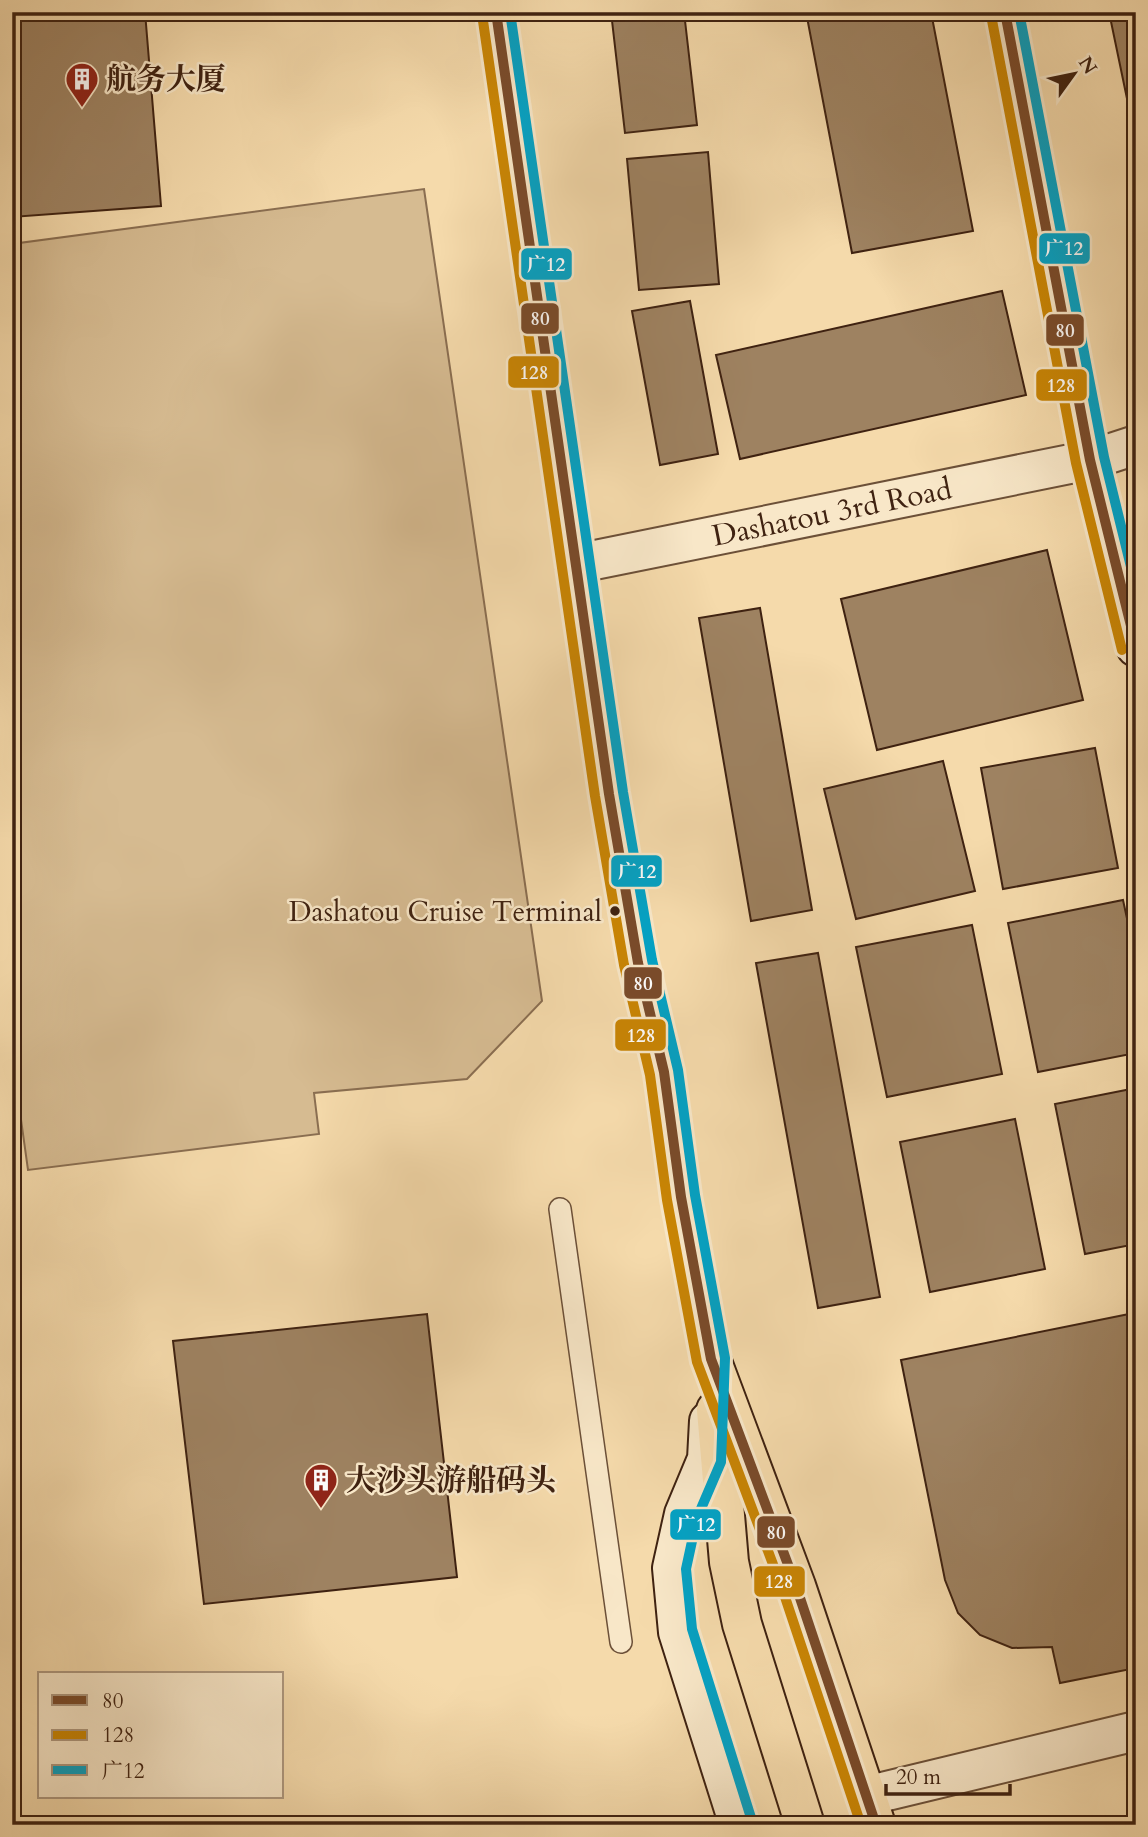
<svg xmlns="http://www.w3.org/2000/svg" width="1148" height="1837" font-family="Cardo,'Noto Serif SC',serif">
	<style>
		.green { fill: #d6bb91; stroke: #8a6e51; stroke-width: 2 }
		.building { fill: #9e8261; stroke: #3f2211; stroke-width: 2 }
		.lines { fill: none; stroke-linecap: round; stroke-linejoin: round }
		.service-casing { stroke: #6c5038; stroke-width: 24 }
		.minor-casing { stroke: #6c5038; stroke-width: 42 }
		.tertiary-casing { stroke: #6c5038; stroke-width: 42 }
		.secondary-casing { stroke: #3f2211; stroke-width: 42 }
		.primary-casing { stroke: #3f2211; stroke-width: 42 }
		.service { stroke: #f8e7c8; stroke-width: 21 }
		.minor { stroke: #f8e7c8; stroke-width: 38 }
		.tertiary { stroke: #f8e7c8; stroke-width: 38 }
		.secondary { stroke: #f8e7c8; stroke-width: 38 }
		.primary { stroke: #f5daab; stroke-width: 38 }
		.bus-1-casing { stroke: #f8e7c8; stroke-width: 16 }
		.bus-2-casing { stroke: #f8e7c8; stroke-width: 16 }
		.bus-3-casing { stroke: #f8e7c8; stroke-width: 16 }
		.bus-1 { stroke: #7a4b2a; stroke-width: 10 }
		.bus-2 { stroke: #c98504; stroke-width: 10 }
		.bus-3 { stroke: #03a2c5; stroke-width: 10 }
		.bus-dot { fill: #3f2211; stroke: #f8e7c8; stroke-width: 2.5 }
		.labels { text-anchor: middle; stroke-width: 5; stroke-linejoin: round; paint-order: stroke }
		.bus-label { font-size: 28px; fill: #3f2211; stroke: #f8e7c8; text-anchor: end }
		.poi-label { font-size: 30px; font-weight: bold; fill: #3f2211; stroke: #f8e7c8; text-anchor: start }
		.street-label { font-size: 30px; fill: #3f2211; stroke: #f8e7c8 }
		.line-badge { stroke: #f8e7c8; stroke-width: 2.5 }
		.badge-label { font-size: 19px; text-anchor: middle; font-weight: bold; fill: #fff }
	</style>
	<rect width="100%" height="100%" fill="#f5daab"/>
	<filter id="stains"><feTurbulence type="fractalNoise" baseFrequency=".00286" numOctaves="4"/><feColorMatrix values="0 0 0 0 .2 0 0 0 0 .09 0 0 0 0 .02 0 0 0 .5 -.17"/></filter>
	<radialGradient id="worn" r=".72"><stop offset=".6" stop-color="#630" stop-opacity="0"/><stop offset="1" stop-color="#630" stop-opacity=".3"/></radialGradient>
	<path class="green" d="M424 189 542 1001 467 1079 314 1093 319 1134 28 1170 12 1055V244Z"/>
	<g class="building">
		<path d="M12 12H145L161 206 12 217Z"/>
		<path d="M611 12H684L697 125 625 133Z"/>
		<path d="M806 12H931L973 231 852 253Z"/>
		<path d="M1109 12H1136V142Z"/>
		<path d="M708 152 719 284 639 290 627 159Z"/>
		<path d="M1002 291 1026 395 740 459 716 355Z"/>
		<path d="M690 301 718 454 660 465 632 311Z"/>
		<path d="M1047 550 1083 700 877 750 841 599Z"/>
		<path d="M760 608 812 910 751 921 699 618Z"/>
		<path d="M1095 748 1118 868 1003 889 981 768Z"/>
		<path d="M943 761 975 891 856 919 824 789Z"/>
		<path d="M1123 900 1136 960V1053L1038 1072 1008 923Z"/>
		<path d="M972 925 1002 1074 887 1097 856 947Z"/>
		<path d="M818 953 880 1297 818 1308 756 963Z"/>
		<path d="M1136 1088V1244L1085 1254 1055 1104Z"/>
		<path d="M1015 1119 1045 1269 930 1292 900 1142Z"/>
		<path d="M1134 1313 1136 1668 1060 1683 1052 1647 1012 1648 980 1635 958 1613 945 1580 901 1360Z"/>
		<path d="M427 1314 457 1577 204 1604 173 1341Z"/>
	</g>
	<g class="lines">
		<defs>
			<path id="service" d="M560 1209 621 1642"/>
			<path id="minor" d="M866 1796 1136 1731"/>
			<g id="tertiary">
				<path id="s1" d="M575 564 1090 460 1136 445"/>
			</g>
			<g id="secondary">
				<path d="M1005 12 1090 460 1136 647"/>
				<path d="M709 1421 707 1459 684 1514 672 1568 678 1632 739 1825"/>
			</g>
			<g id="primary">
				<path d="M496 12 609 794 638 963 664 1072 681 1197 711 1359 796 1586 876 1825"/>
				<path d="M716 1410 729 1562 742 1624 805 1825"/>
			</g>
		</defs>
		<use href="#service" class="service-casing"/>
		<use href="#minor" class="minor-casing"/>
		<use href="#tertiary" class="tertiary-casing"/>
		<use href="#secondary" class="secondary-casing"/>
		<use href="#primary" class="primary-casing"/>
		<use href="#service" class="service"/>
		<use href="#minor" class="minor"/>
		<use href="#tertiary" class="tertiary"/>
		<use href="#secondary" class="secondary"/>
		<use href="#primary" class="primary"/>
		<defs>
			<g id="bus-1">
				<path d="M496 12 609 794 638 963 664 1072 681 1197 711 1359 796 1586 876 1825"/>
				<path d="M1005 12 1090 460 1136 646"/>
			</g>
			<g id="bus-2">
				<path d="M482 14 595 796 624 965 650 1075 667 1200 697 1362 783 1591 861 1825"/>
				<path d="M991 15 1076 463 1122 650"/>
			</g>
			<g id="bus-3">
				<path d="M510 12 623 792 652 960 678 1070 695 1195 725 1358 721 1462 697 1518 686 1569 692 1629 752 1821"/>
				<path d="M1019 12 1104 457 1136 587"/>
			</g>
		</defs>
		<use href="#bus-1" class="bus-1-casing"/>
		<use href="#bus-2" class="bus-2-casing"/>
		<use href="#bus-3" class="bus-3-casing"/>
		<use href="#bus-1" class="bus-1"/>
		<use href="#bus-2" class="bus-2"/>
		<use href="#bus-3" class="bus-3"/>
	</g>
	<defs>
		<symbol id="building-pin" viewBox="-11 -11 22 30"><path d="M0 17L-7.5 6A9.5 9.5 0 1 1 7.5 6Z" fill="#8f2418" stroke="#f8e7c8"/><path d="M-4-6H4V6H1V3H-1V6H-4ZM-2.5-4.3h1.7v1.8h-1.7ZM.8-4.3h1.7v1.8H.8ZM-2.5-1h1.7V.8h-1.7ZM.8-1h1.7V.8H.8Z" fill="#fff"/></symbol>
	</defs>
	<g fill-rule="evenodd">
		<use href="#building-pin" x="63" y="60" width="38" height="52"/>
		<use href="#building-pin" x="302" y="1461" width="38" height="52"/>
	</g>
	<circle class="bus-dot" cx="615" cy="911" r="6"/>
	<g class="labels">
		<g class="bus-label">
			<text x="602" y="921">Dashatou Cruise Terminal</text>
		</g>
		<g class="poi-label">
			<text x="106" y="89">航务大厦</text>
			<text x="346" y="1490">大沙头游船码头</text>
		</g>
		<g class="street-label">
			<text dy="10" stroke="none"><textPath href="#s1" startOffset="262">Dashatou 3rd Road</textPath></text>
		</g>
	</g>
	<g class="line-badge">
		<rect x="1038" y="232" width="53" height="33" rx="7" fill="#03a2c5"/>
		<rect x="520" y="247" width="53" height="34" rx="7" fill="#03a2c5"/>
		<rect x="520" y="302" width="40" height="33" rx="7" fill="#7a4b2a"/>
		<rect x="1045" y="313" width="40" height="34" rx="7" fill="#7a4b2a"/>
		<rect x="507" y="355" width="53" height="34" rx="7" fill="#c98504"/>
		<rect x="1035" y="368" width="53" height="34" rx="7" fill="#c98504"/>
		<rect x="610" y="854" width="53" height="34" rx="7" fill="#03a2c5"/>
		<rect x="623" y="966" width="40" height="34" rx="7" fill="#7a4b2a"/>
		<rect x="614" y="1018" width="53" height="34" rx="7" fill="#c98504"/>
		<rect x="669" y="1508" width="53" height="33" rx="7" fill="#03a2c5"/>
		<rect x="756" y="1515" width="40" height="34" rx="7" fill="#7a4b2a"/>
		<rect x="753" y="1565" width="53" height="33" rx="7" fill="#c98504"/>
	</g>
	<g class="badge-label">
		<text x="1064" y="255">广12</text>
		<text x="546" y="271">广12</text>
		<text x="540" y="325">80</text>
		<text x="1065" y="337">80</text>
		<text x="534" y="379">128</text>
		<text x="1061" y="392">128</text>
		<text x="637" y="878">广12</text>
		<text x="643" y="990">80</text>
		<text x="641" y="1042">128</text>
		<text x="696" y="1531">广12</text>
		<text x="776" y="1539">80</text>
		<text x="779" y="1588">128</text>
	</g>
	<rect width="1148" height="1837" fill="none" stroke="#f5daab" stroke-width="42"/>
	<rect x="14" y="14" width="1120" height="1809" fill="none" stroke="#3f2211" stroke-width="3.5"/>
	<rect x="21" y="21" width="1106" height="1795" fill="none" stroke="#3f2211" stroke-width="2"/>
	<rect x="38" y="1672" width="245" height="126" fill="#f8e7c8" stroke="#ae987f" stroke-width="2"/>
	<rect x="52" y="1695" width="35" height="10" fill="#7a4b2a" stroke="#ae987f" stroke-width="2"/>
	<text x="102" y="1708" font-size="21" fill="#3f2211">80</text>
	<rect x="52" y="1730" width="35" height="10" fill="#c98504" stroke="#ae987f" stroke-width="2"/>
	<text x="102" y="1742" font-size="21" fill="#3f2211">128</text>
	<rect x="52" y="1765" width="35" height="10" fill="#03a2c5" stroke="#ae987f" stroke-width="2"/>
	<text x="102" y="1778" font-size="21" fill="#3f2211">广12</text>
	<g transform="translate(1074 74) rotate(57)" stroke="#f8e7c8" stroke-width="5" paint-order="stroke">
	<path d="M0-5L12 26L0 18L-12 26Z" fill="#3f2211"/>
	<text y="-10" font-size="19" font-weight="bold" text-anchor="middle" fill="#3f2211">N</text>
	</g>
	<path d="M886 1784v10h124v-10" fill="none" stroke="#3f2211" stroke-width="3.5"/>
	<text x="896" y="1784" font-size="21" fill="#3f2211" stroke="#f8e7c8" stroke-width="5" paint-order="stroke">20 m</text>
	<rect width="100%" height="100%" filter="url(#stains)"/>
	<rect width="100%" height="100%" fill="url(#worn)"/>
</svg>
